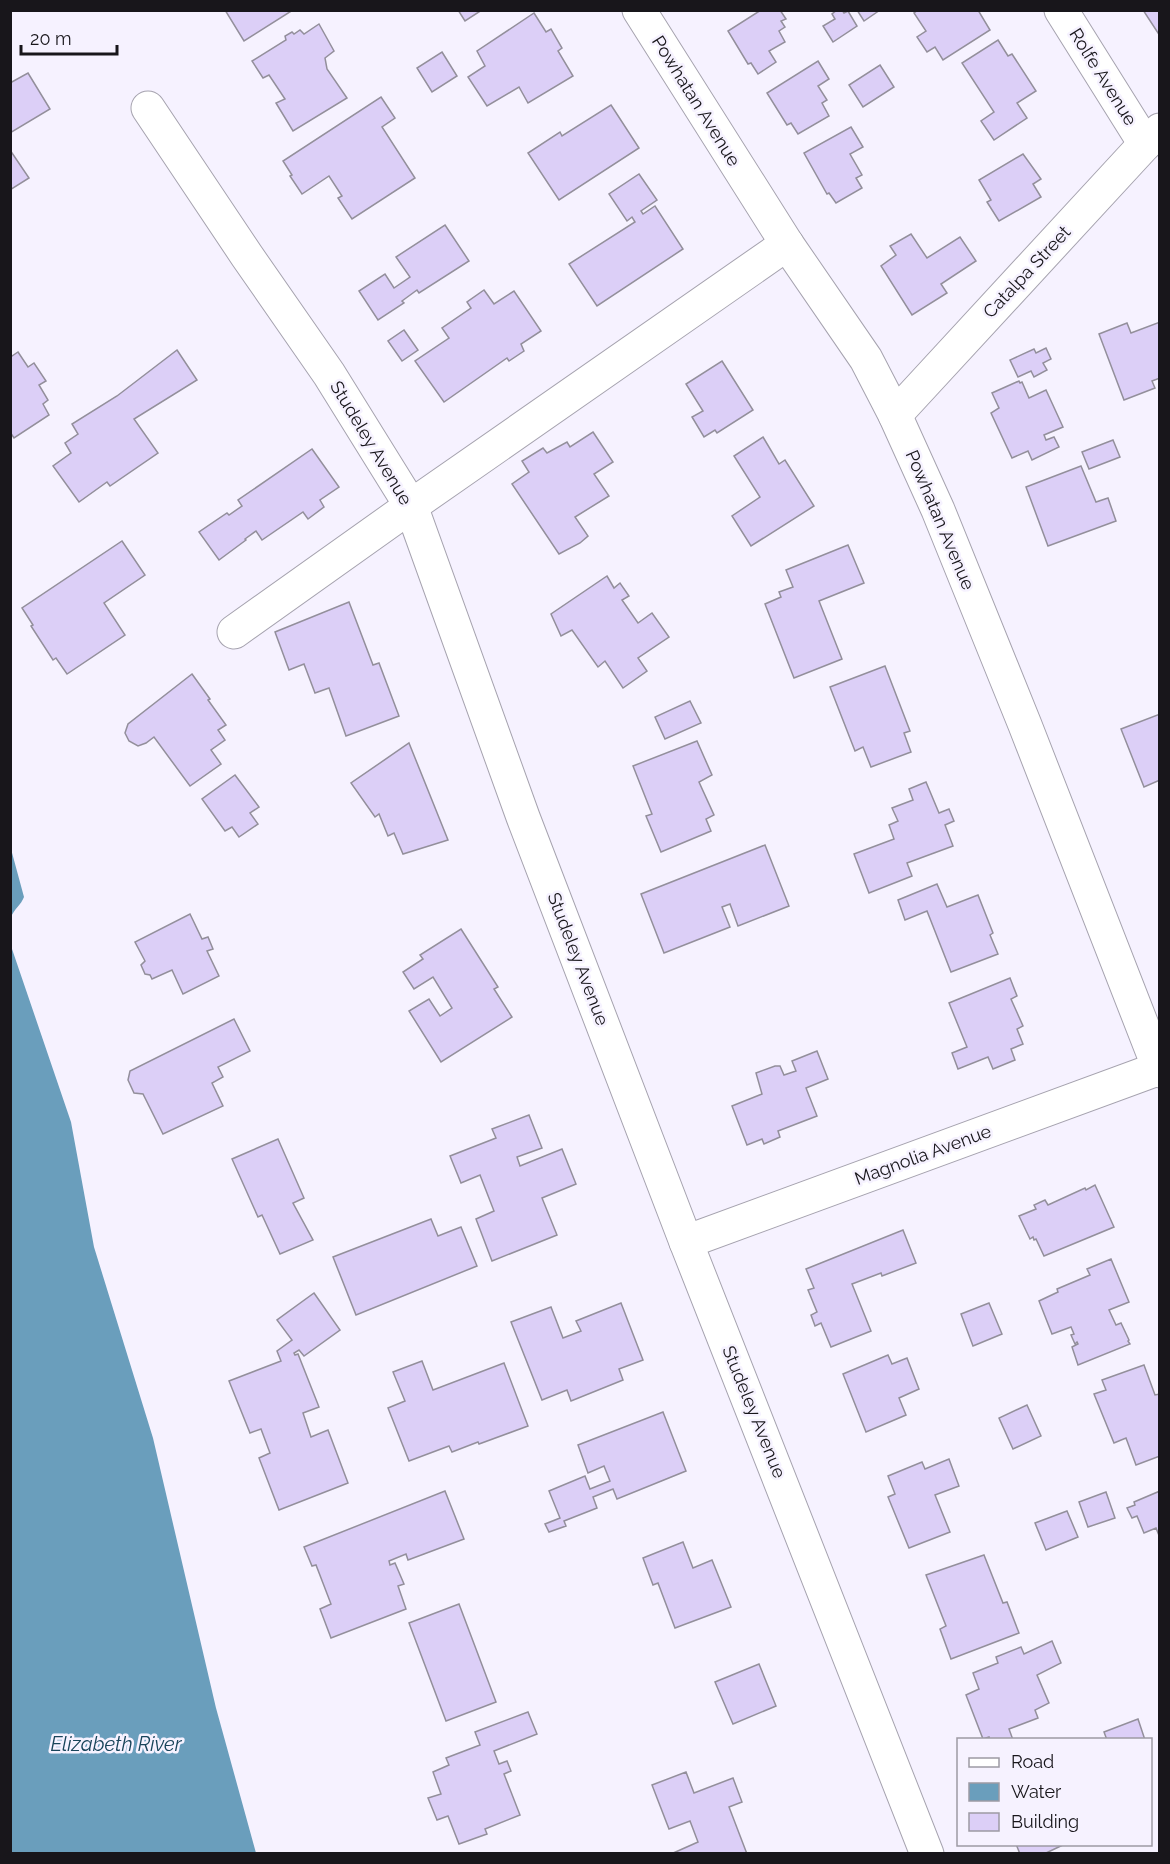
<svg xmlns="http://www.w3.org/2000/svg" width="1170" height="1864" font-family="Raleway,sans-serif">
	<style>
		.water { fill: #6a9ebc }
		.building { fill: #dccff7; stroke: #938f9b; stroke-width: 1.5 }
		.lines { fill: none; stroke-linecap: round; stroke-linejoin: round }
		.minor-casing { stroke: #a6a3af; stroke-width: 35 }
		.minor { stroke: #fff; stroke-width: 33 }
		.labels { text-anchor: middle; stroke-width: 5; stroke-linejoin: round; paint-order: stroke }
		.street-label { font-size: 18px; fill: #18161b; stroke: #f6f2ff }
		.water-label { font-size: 20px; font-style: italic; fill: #18445a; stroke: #f6f2ff }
	</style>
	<rect width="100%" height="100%" fill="#f6f2ff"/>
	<g class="water">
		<path d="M11 849 24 897C21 905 14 909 11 917Z"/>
		<path d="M11 940 12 949 71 1122 94 1247 153 1438 216 1708 256 1853H11Z"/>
	</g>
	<g class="building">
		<path d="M225 10H293L244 41Z"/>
		<path d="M458 10H482L465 21Z"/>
		<path d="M761 10H780L786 19 781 21 785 27 779 31 785 42 769 51 776 62 758 74 751 63 748 64 728 31Z"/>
		<path d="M837 10H842L844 13 848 11 857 26 833 42 823 26 835 19 832 14Z"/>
		<path d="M857 10H880L864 21Z"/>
		<path d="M918 10H978L990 30 943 60 935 47 927 52 917 37 926 31 914 13Z"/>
		<path d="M1143 10H1160V36Z"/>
		<path d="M534 13 546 32 551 29 562 48 558 51 573 76 528 103 519 87 487 106 468 77 485 66 477 51Z"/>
		<path d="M319 24 334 51 325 58 327 69 347 98 293 131 276 103 285 99 269 75 263 78 252 61 286 40 285 36 292 32 294 34 300 30 304 34Z"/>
		<path d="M998 40 1008 56 1012 54 1036 91 1017 103 1027 118 994 140 981 121 994 112 962 63Z"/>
		<path d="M442 52 457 76 432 92 417 68Z"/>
		<path d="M818 61 829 79 818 86 827 100 822 103 829 116 798 134 791 123 787 125 767 93Z"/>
		<path d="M880 65 894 87 863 107 849 85Z"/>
		<path d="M28 73 50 109 10 133V83Z"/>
		<path d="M381 97 395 118 382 127 415 178 352 219 338 198 342 196 329 176 302 194 290 176 292 175 283 161Z"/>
		<path d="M611 105 639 148 559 200 528 153 560 132 562 136Z"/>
		<path d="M851 127 863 147 850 154 862 175 856 178 862 188 836 203 829 193 827 194 804 153Z"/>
		<path d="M10 150 29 178 10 190Z"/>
		<path d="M1023 154 1041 179 1033 184 1041 197 999 221 987 202 991 200 979 180Z"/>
		<path d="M639 174 657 200 641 211 643 214 655 206 683 249 597 306 569 264 635 222 632 217 627 221 609 194Z"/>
		<path d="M445 225 469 261 419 293 417 290 402 301 404 303 378 320 359 291 385 274 394 288 410 277 396 257Z"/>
		<path d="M911 234 927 258 960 237 976 261 941 284 947 293 912 315 881 266 896 255 890 246Z"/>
		<path d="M484 290 494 304 514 291 541 331 521 344 524 351 509 361 507 358 444 402 415 361 449 338 442 328 471 308 467 302Z"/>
		<path d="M1160 322V378L1152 381 1155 388 1124 400 1099 334 1127 323 1131 333Z"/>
		<path d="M404 330 418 350 402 361 388 341Z"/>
		<path d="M1046 348 1051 359 1043 363 1047 370 1034 377 1031 371 1018 377 1010 360 1034 349 1036 353Z"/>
		<path d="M177 350 197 380 134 419 158 453 110 486 107 482 79 502 53 466 71 453 65 443 78 434 72 424 117 396Z"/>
		<path d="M18 352 28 367 34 363 46 381 39 385 48 400 43 404 49 415 14 438 10 432V353L12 356Z"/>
		<path d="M722 361 753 410 717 433 715 430 704 437 692 417 703 411 686 384Z"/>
		<path d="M1019 381 1020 383 1022 382 1029 398 1046 390 1063 427 1044 435 1046 440 1054 437 1059 447 1032 460 1028 451 1012 458 991 413 999 408 992 393Z"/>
		<path d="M593 432 613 462 594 474 609 496 575 517 588 536 580 543 559 554 512 484 529 472 522 461 543 448 547 453 567 442 570 447Z"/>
		<path d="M763 437 779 464 785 460 814 506 751 546 732 516 760 497 734 456Z"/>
		<path d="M1113 440 1120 457 1089 469 1082 452Z"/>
		<path d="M312 449 339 487 320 500 324 507 308 519 303 512 262 540 256 531 245 539 246 540 219 560 199 532 227 513 229 515 242 506 238 500Z"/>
		<path d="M1081 466 1096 502 1108 498 1116 521 1048 546 1026 487Z"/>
		<path d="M122 541 145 575 104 603 125 635 67 674 56 658 53 660 31 626 33 625 22 608Z"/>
		<path d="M848 545 864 583 819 601 842 659 794 678 765 604 781 597 779 592 793 587 786 570Z"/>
		<path d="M607 576 614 588 620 583 629 596 622 600 638 623 652 613 669 637 638 658 647 671 623 688 605 661 598 667 572 630 561 636 551 614Z"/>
		<path d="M349 602 373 665 379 663 399 716 346 736 329 688 315 693 304 664 289 670 275 632Z"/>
		<path d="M885 666 910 731 904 733 911 752 871 767 863 747 855 751 830 687Z"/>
		<path d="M192 674 210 699 208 700 226 725 218 730 225 740 211 750 221 764 190 786 154 737 146 743 138 746 129 741 125 733 128 724Z"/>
		<path d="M690 701 701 723 665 739 655 717Z"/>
		<path d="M1160 714V780L1144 787 1121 729Z"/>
		<path d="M697 741 712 775 699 782 714 815 706 819 711 831 661 852 646 816 652 814 633 766Z"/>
		<path d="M409 743 448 840 403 854 394 833 388 836 379 814 375 817 351 783Z"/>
		<path d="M235 775 259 807 250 813 258 824 239 837 232 827 225 831 202 799Z"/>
		<path d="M926 782 939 813 949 809 954 821 945 825 953 846 907 863 912 876 869 893 854 854 894 839 889 825 898 821 892 808 913 800 909 789Z"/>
		<path d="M765 845 789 906 738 926 730 904 722 907 730 927 664 953 641 894Z"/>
		<path d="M937 884 947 907 978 895 993 933 990 935 998 954 951 972 927 911 905 920 898 900Z"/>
		<path d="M190 914 202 939 208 937 213 949 207 951 219 976 183 994 172 970 152 979 150 975 145 974 141 965 145 961 135 942Z"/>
		<path d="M461 929 498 987 494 989 512 1017 441 1062 409 1011 429 999 440 1016 452 1008 433 977 414 989 403 972 423 959 420 955Z"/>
		<path d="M1010 978 1017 996 1011 999 1023 1026 1017 1029 1023 1044 1011 1049 1015 1060 993 1069 988 1057 958 1069 952 1053 967 1047 949 1003Z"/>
		<path d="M234 1019 250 1051 218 1067 223 1077 212 1083 223 1106 163 1134 143 1094 134 1093 128 1080 130 1071Z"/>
		<path d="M817 1051 828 1079 806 1088 817 1116 778 1131 780 1137 764 1144 762 1139 747 1145 732 1106 762 1094 756 1073 775 1066H780L784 1075 796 1071 792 1061Z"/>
		<path d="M529 1115 542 1148 517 1157 520 1166 562 1149 576 1184 542 1198 557 1235 492 1261 476 1219 494 1211 480 1175 461 1183 450 1156 496 1138 492 1129Z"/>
		<path d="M278 1139 304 1198 293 1203 313 1240 280 1254 262 1215 258 1217 232 1159Z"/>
		<path d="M1095 1185 1114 1227 1044 1256 1036 1239 1034 1240 1033 1237 1030 1239 1019 1216 1036 1209 1034 1205 1045 1200 1048 1205 1085 1188 1086 1190Z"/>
		<path d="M431 1219 438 1236 461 1227 477 1266 356 1315 333 1257Z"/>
		<path d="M903 1230 916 1263 882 1276 881 1273 852 1284 871 1331 831 1347 821 1323 815 1326 811 1315 817 1312 808 1290 814 1288 806 1269Z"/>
		<path d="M1111 1259 1129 1302 1109 1310 1116 1325 1121 1323 1129 1340 1128 1341 1130 1344 1078 1365 1072 1347 1078 1344 1077 1342 1075 1344 1071 1335 1074 1334 1071 1327 1052 1334 1039 1301 1058 1292 1057 1289 1090 1275 1087 1269Z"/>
		<path d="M314 1293 340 1330 304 1356 299 1350 294 1353 295 1355 298 1354 319 1407 303 1413 311 1437 328 1430 348 1483 279 1510 259 1458 270 1453 261 1429 250 1433 229 1381 281 1361 277 1351 292 1340 277 1320Z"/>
		<path d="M621 1303 643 1360 619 1369 623 1380 571 1401 567 1390 542 1400 511 1322 551 1307 563 1338 581 1331 576 1321Z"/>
		<path d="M989 1303 1002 1334 973 1346 961 1314Z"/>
		<path d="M888 1355 892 1364 907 1358 919 1389 899 1398 906 1415 866 1432 843 1374Z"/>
		<path d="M422 1361 433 1390 504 1363 528 1426 479 1444 478 1442 452 1452 449 1446 409 1461 388 1408 405 1401 393 1372Z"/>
		<path d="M1144 1365 1155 1395 1160 1394V1456L1136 1465 1126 1438 1114 1443 1094 1394 1106 1390 1102 1380Z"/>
		<path d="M1027 1405 1041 1436 1013 1449 999 1418Z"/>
		<path d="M663 1412 686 1471 617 1499 613 1489 593 1497 597 1508 564 1521 566 1526 549 1532 545 1524 560 1518 549 1491 585 1476 590 1489 610 1481 604 1466 588 1473 578 1445Z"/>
		<path d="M949 1459 959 1486 935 1495 950 1532 909 1548 888 1497 895 1494 888 1476 922 1462 925 1469Z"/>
		<path d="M445 1491 464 1539 408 1560 406 1554 389 1561 390 1565 395 1563 404 1584 398 1586 406 1609 331 1638 320 1609 331 1604 316 1565 312 1566 304 1547Z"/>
		<path d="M1160 1491V1538L1156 1528 1144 1533 1137 1516 1132 1518 1127 1508 1135 1505 1134 1502Z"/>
		<path d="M1106 1492 1115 1518 1088 1527 1079 1502Z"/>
		<path d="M1067 1511 1078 1537 1046 1550 1035 1523Z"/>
		<path d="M683 1542 693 1568 712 1560 731 1607 675 1628 658 1583 653 1585 643 1558Z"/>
		<path d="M984 1555 1003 1603 1007 1602 1019 1633 951 1659 940 1629 946 1626 926 1575Z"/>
		<path d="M459 1604 496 1702 446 1721 409 1623Z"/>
		<path d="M1052 1641 1061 1663 1037 1675 1049 1703 1035 1710 1038 1718 1009 1729 1013 1740H990L989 1737 983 1739 966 1695 979 1689 973 1673 998 1663 996 1657 1021 1647 1024 1654Z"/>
		<path d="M759 1664 776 1706 733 1724 715 1682Z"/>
		<path d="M528 1712 537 1734 494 1751 499 1764 507 1761 511 1771 504 1774 520 1815 485 1829 487 1834 459 1844 448 1816 437 1820 428 1798 441 1794 433 1772 449 1765 446 1758 480 1745 475 1732Z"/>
		<path d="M1138 1719 1145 1740H1107L1104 1732Z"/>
		<path d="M686 1772 694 1793 733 1778 742 1802 729 1807 747 1854H671L698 1842 690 1821 669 1829 652 1785Z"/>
		<path d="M1016 1844H1065L1044 1854H1020Z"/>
	</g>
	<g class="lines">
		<defs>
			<g id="minor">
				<path d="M639 10 787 244 866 359 895 415 938 510 1025 725 1160 1071"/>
				<path d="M1061 10 1145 144"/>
				<path d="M148 108 247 256 329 374 411 506 523 817 686 1242 927 1854"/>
				<path d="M895 415 1145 144 1160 130"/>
				<path d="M234 632 411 506 787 244"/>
				<path d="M686 1242 1160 1068"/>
			</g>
		</defs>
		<use href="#minor" class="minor-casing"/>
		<use href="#minor" class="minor"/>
	</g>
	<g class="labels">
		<g class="street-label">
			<text transform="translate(1103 77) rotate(58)" y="6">Rolfe Avenue</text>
			<text transform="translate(696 101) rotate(58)" y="6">Powhatan Avenue</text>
			<text transform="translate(1027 272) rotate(-47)" y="6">Catalpa Street</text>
			<text transform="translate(371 443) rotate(59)" y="6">Studeley Avenue</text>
			<text transform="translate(940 520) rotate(67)" y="6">Powhatan Avenue</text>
			<text transform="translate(578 959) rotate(69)" y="6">Studeley Avenue</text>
			<text transform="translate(923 1155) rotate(-20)" y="6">Magnolia Avenue</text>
			<text transform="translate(754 1412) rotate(68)" y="6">Studeley Avenue</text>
		</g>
		<g class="water-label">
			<text x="116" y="1751">Elizabeth River</text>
		</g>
	</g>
	<rect width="1170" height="1864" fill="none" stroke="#18161b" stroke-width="24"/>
	<rect x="957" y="1738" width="195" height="108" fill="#f6f2ff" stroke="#9d9aa4" stroke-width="1.5"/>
	<rect x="969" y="1758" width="30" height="9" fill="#ffffff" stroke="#9d9aa4" stroke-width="1.5"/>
	<text x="1011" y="1768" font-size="18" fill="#18161b">Road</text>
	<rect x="969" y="1783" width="30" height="18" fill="#6a9ebc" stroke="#9d9aa4" stroke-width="1.5"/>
	<text x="1011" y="1798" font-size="18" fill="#18161b">Water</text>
	<rect x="969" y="1813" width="30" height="18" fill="#dccff7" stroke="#9d9aa4" stroke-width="1.5"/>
	<text x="1011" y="1828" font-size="18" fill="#18161b">Building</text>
	<path d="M21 45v9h96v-9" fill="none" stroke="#18161b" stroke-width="3"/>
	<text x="30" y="45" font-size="18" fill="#18161b" stroke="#f6f2ff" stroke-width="4.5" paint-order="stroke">20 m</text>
</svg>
